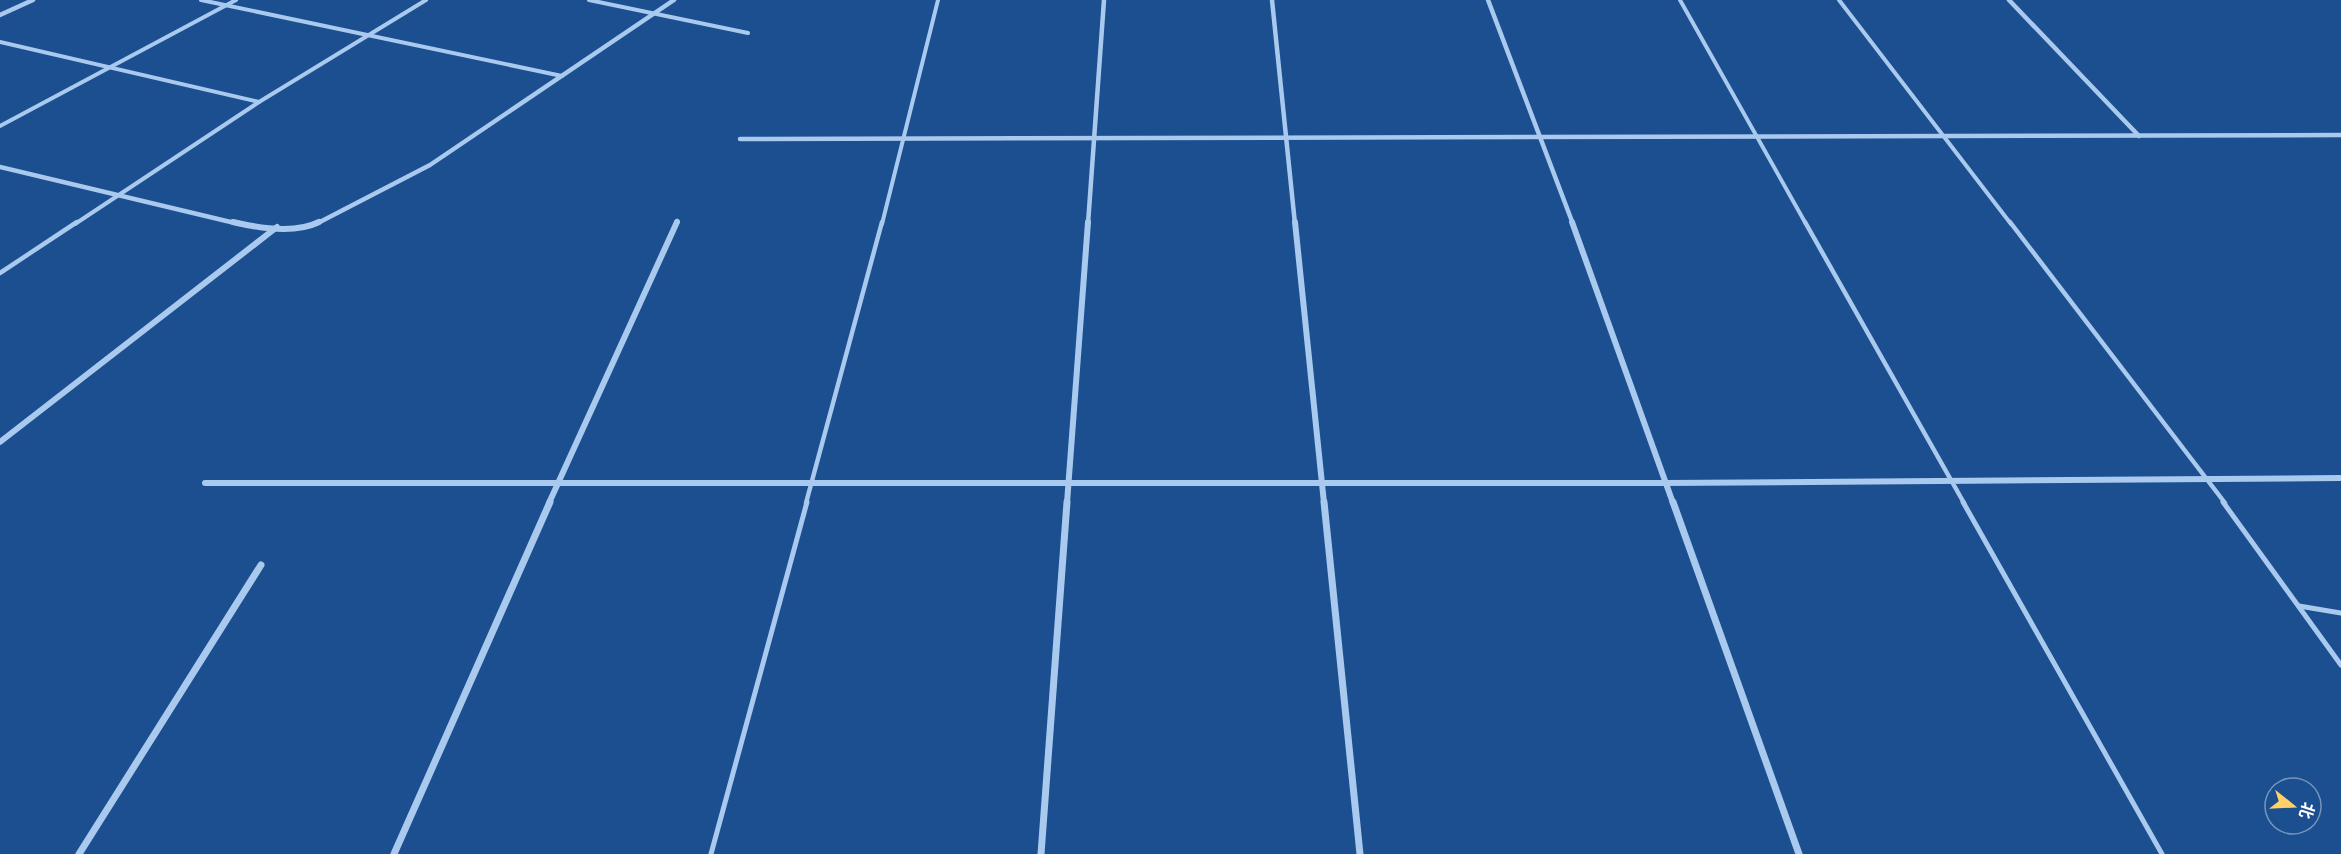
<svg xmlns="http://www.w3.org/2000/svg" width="2341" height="854" font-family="Arial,'Noto Sans SC',sans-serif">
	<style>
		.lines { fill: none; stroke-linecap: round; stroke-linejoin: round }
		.lane-far2 { stroke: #a9c9ee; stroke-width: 4 }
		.lane-far1 { stroke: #a9c9ee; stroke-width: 4.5 }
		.lane { stroke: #a9c9ee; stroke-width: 5 }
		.street-far2 { stroke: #a9c9ee; stroke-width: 4.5 }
		.street-far1 { stroke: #a9c9ee; stroke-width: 6 }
		.street { stroke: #a9c9ee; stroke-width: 7 }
	</style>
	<rect width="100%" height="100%" fill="#1b4f8f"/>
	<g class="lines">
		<g class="lane-far2">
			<path d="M201 0 562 76"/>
			<path d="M589 0 748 33"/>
			<path d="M1680 0 1806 224"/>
			<path d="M1839 0 2011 224"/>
			<path d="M0 42 259 102"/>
			<path d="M0 126 236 0"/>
			<path d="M75 224 259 102 426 0"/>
			<path d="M882 224 938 0"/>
		</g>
		<g class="lane-far1">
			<path d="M1805 222 1964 503"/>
			<path d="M2010 222 2225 503"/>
			<path d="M0 273 77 222"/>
			<path d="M806 503 882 222"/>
		</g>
		<g class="lane">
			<path d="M1963 502 2162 854"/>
			<path d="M2223 502 2341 665"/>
			<path d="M2299 606 2341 613"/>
			<path d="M711 854 807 502"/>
		</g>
		<g class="street-far2">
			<path d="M1272 0 1295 224"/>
			<path d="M1488 0 1573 224"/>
			<path d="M2009 0 2139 136"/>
			<path d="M0 15 33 0"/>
			<path d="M740 139 2341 135"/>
			<path d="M0 167 239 224"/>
			<path d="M316 224 430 165 674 0"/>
			<path d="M676 224 677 221"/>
			<path d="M1088 224 1104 0"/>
		</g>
		<g class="street-far1">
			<path d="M233 222C258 228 295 234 319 222"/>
			<path d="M1295 222 1324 503"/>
			<path d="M1572 222 1673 503"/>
			<path d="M0 442 277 227"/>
			<path d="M205 483H1666L2341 478"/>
			<path d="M549 503 677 222"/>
			<path d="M1067 503 1088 222"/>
		</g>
		<g class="street">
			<path d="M1324 502 1360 854"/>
			<path d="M1673 502 1799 854"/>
			<path d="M79 854 261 565"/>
			<path d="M394 854 550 502"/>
			<path d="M1041 854 1067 502"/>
		</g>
	</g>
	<g transform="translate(2293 806) rotate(108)"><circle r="28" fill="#1b4f8f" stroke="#7695bc" stroke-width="1.5"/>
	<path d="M0-4.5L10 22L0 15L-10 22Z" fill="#ffd166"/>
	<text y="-9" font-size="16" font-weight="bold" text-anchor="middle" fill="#ffffff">北</text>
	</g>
</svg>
